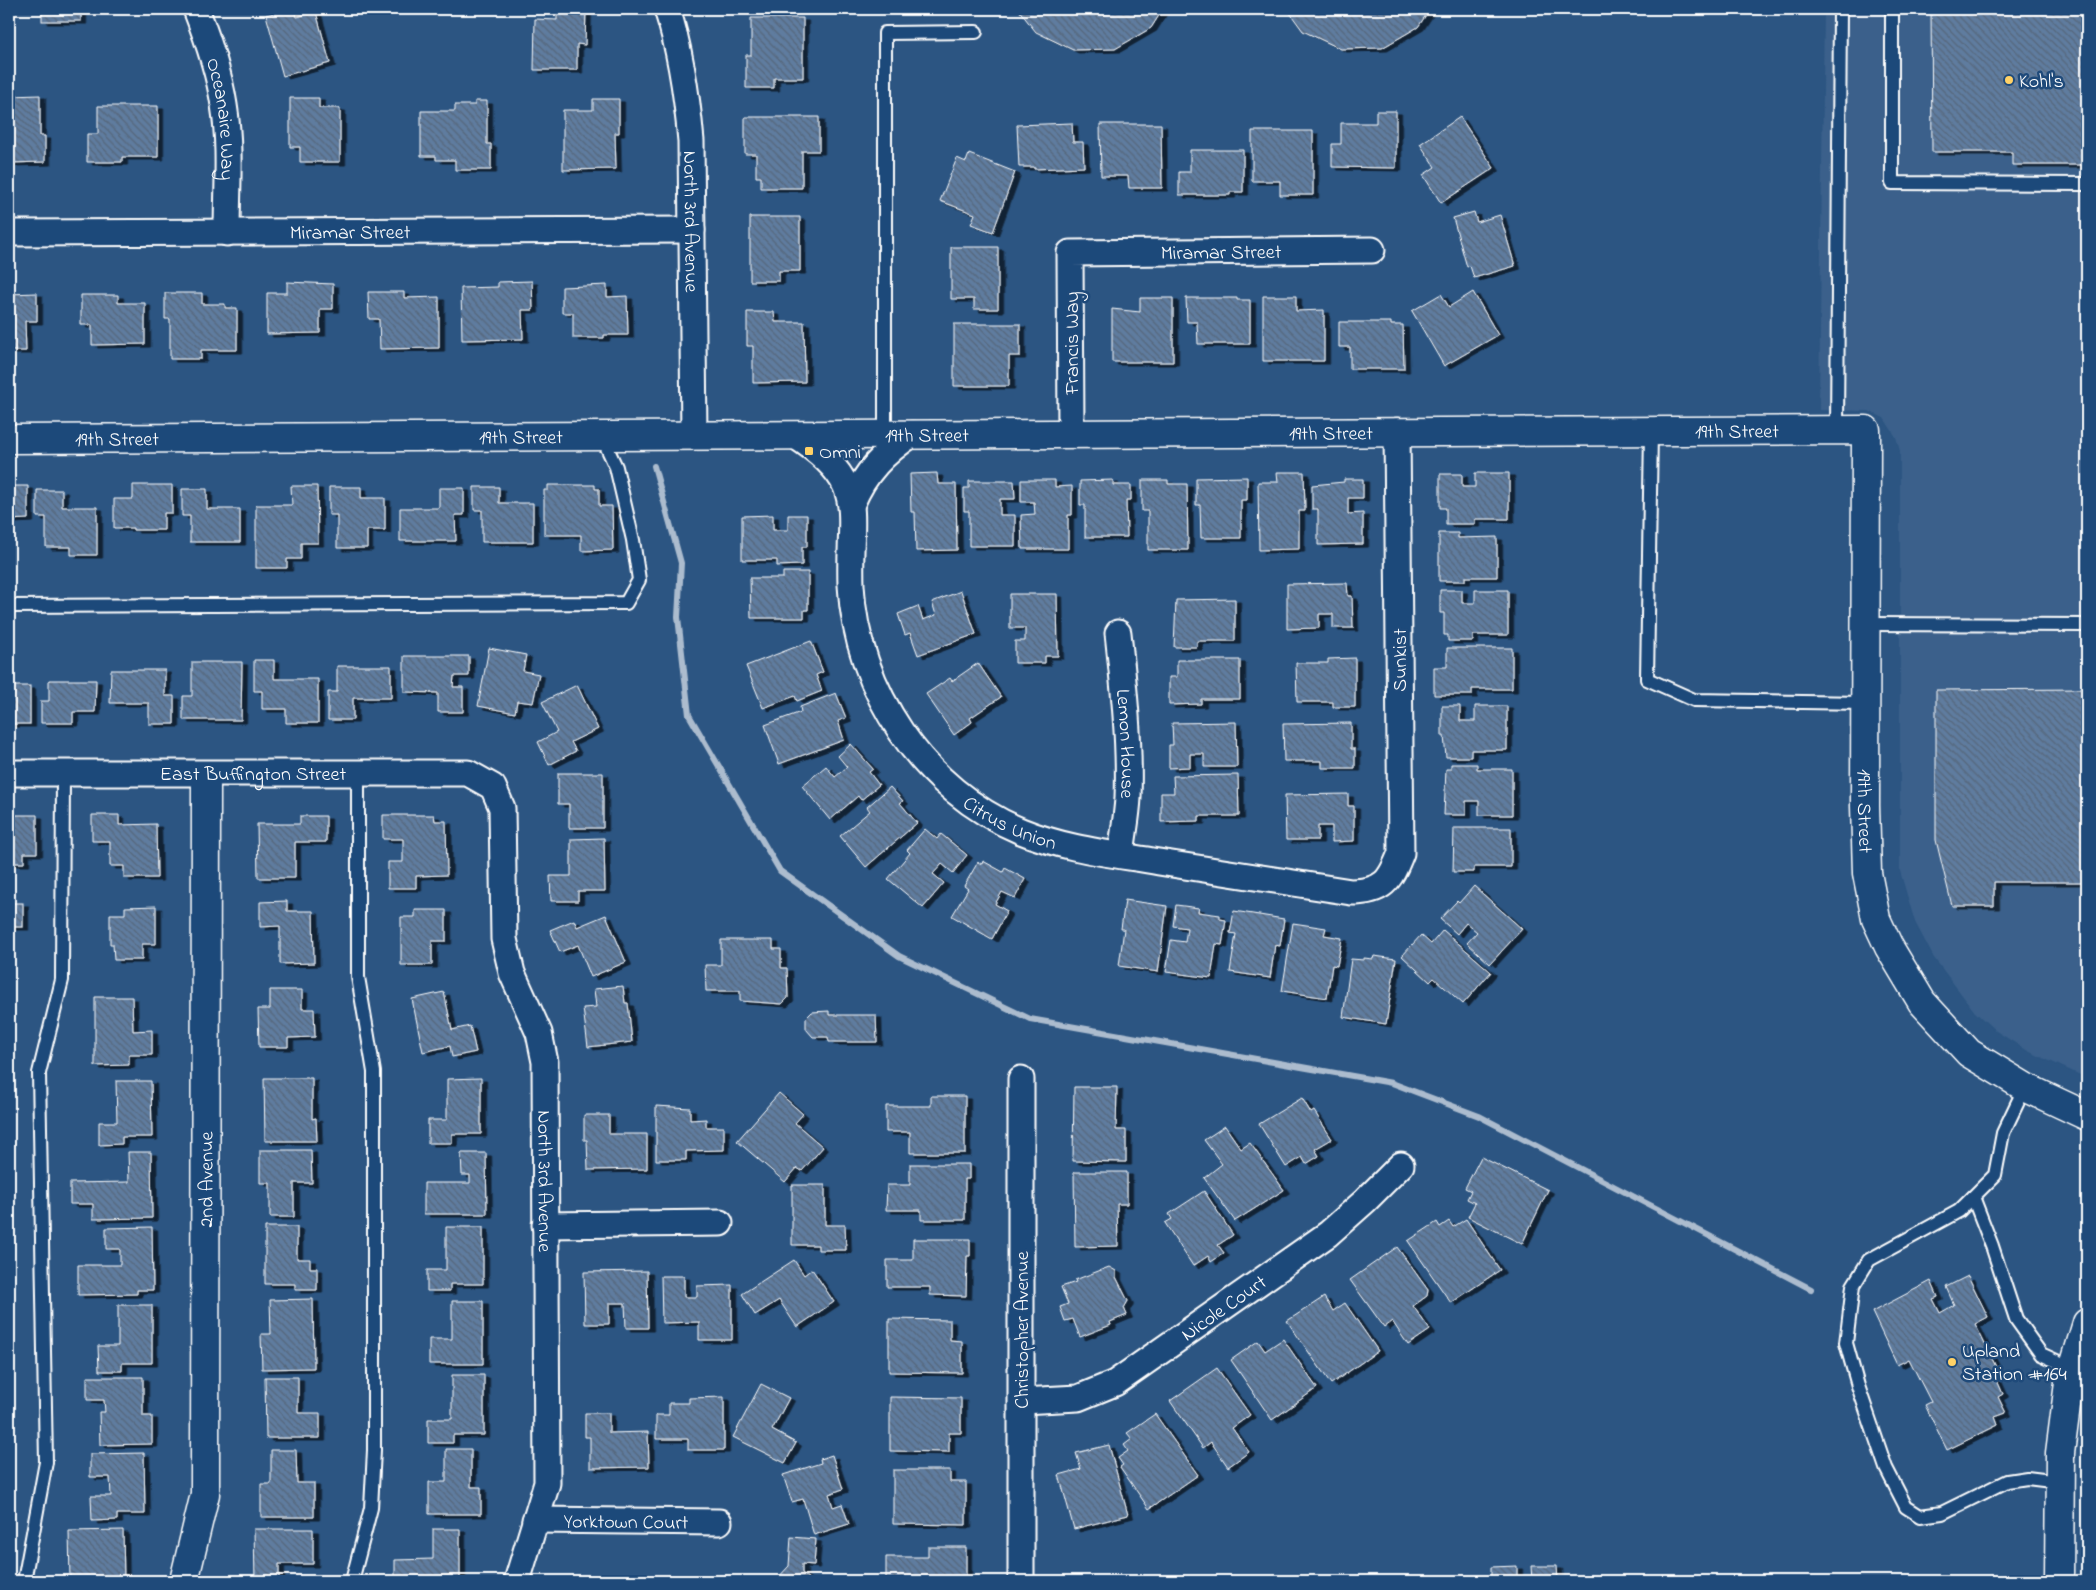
<svg xmlns="http://www.w3.org/2000/svg" width="2096" height="1590" font-family="'Indie Flower',sans-serif">
	<style>
		.built { fill: #3b618b }
		.lines { fill: none; stroke-linecap: round; stroke-linejoin: round }
		.stream { stroke: #acbcce; stroke-width: 6 }
		.building { fill: url(#building-back-hatch); stroke: #fff; filter: url(#shadow) }
		.lane-casing { stroke: #fff; stroke-width: 16 }
		.street-casing { stroke: #fff; stroke-width: 29 }
		.secondary-casing { stroke: #fff; stroke-width: 31 }
		.lane { stroke: #1f4a7a; stroke-width: 12 }
		.street { stroke: #1f4a7a; stroke-width: 25 }
		.secondary { stroke: #1f4a7a; stroke-width: 28 }
		.poi-dot { fill: #ffd166; stroke: #1f4a7a; stroke-width: 2 }
		.labels { text-anchor: middle; stroke-width: 5; stroke-linejoin: round; paint-order: stroke }
		.poi-label { font-size: 20px; fill: #fff; stroke: #1f4a7a; text-anchor: start }
		.street-label { font-size: 20px; fill: #fff; stroke: #1f4a7a }
	</style>
	<defs>
		<pattern id="building-back-hatch" width="6" height="6" patternUnits="userSpaceOnUse" patternTransform="scale(1.25)"><rect width="6" height="6" fill="#5e7c9f"/><path d="M-1 5l2 2M0 0l6 6M5-1l2 2" fill="none" stroke="#56667a"/></pattern>
		<filter id="shadow"><feDropShadow dx="5.5" dy="3" stdDeviation="0" flood-color="#0009"/></filter>
	</defs>
	<rect width="100%" height="100%" fill="#2c5582"/>
	<filter id="ink" filterUnits="userSpaceOnUse"><feTurbulence type="fractalNoise" baseFrequency=".02" numOctaves="2"/><feDisplacementMap in="SourceGraphic" scale="10" xChannelSelector="R" yChannelSelector="G"/><feConvolveMatrix kernelMatrix="1 2 1 2 8 2 1 2 1" color-interpolation-filters="sRGB"/></filter>
	<g filter="url(#ink)">
		<path class="built" d="M1824 9H2087V1078L2028 1051 1996 1031 1975 1012 1934 958 1915 922 1900 871V451L1896 437 1884 418 1869 411 1819 410Z"/>
		<g class="lines">
			<path class="stream" d="M654 466 681 563 678 617 689 715 780 871 899 956 1030 1019 1392 1083 1479 1116 1811 1289"/>
		</g>
		<g class="building">
			<rect x="42" y="9" width="39" height="12"/>
			<path d="M289 9H294L297 17 316 12 330 63 283 76 266 15Z"/>
			<path d="M557 9H586L585 45 577 44V70H534L535 19 557 20Z"/>
			<path d="M1018 9H1163L1151 28 1115 49 1073 50 1036 32Z"/>
			<path d="M1287 9H1430L1418 27 1382 48 1341 49 1303 31Z"/>
			<path d="M1931 9H2087V165H2012V152H1932Z"/>
			<path d="M751 18H803V78H774V88H746V55H751Z"/>
			<path d="M40 95V136H45V162L9 163V96Z"/>
			<path d="M290 98H319V108H340V162H300V147H290Z"/>
			<path d="M593 99H619V133H615L616 169 563 170V110H593Z"/>
			<path d="M475 101H487V144H491V170H455V160H436V156H421V111H455V105H475Z"/>
			<path d="M98 106H158V157H122V162H87V134H98Z"/>
			<path d="M1376 111H1396V168L1332 167V144H1341V123H1376Z"/>
			<path d="M745 117H819V151H802V188H761V177H756V154H745Z"/>
			<path d="M1460 117 1494 168 1441 203 1423 175 1435 167 1420 144Z"/>
			<path d="M1072 123 1073 142H1083L1084 167 1034 169V167H1019L1017 125Z"/>
			<path d="M1100 124H1161L1162 188H1129L1128 176H1101Z"/>
			<path d="M1252 131H1313V195H1280V181H1252Z"/>
			<path d="M1190 150H1243V192H1230V195H1179V172H1190Z"/>
			<path d="M969 154 1015 172 993 232 971 224 975 214 940 201 957 158 966 162Z"/>
			<path d="M1474 212 1477 222 1500 215 1515 266 1474 278 1470 266 1467 267 1453 218Z"/>
			<path d="M750 217H800V271H779V281H750Z"/>
			<path d="M951 247H998V309H974V299H951Z"/>
			<path d="M532 281 533 310H522L523 339 462 340 461 288 498 287V282Z"/>
			<path d="M287 282 333 284V309H320V333L267 334V293H287Z"/>
			<path d="M607 285V297L627 296 628 335H604V338H573V313H562V287Z"/>
			<path d="M368 292H404V298L439 297V348L380 349 379 319H369Z"/>
			<path d="M1473 292 1498 335 1444 366 1412 311 1441 294 1449 307Z"/>
			<path d="M37 293V321H25L26 351H9V294Z"/>
			<path d="M165 293H202V304H225V308H237V350H201V359H170V319H165Z"/>
			<path d="M81 295H118V303H145V344L92 345V325H81Z"/>
			<path d="M1263 296H1296V311L1324 310V361H1263Z"/>
			<path d="M1140 298H1173V362H1112V309L1140 312Z"/>
			<path d="M1186 298H1237V300H1250V344H1198L1197 322H1187Z"/>
			<path d="M747 312H774L775 322H804L805 382 753 383V346H747Z"/>
			<path d="M1339 322H1391V325H1403L1404 369H1350V347H1339Z"/>
			<path d="M954 324H1020V356H1009V386H954Z"/>
			<path d="M1277 472H1304L1305 511H1299V549L1259 550 1258 482H1278Z"/>
			<path d="M937 473 938 484H956L957 550 916 551 915 512H911L910 474Z"/>
			<path d="M1475 473H1509V519H1475V524H1446V508H1440V474H1462V487H1475Z"/>
			<path d="M1247 477V500H1241V538H1201L1200 505H1196V478Z"/>
			<path d="M1344 479H1363V498H1348V514L1363 513V544L1318 545V509H1312V485L1344 482Z"/>
			<path d="M1021 480H1055V487L1072 486V515H1068V549H1022L1021 515 1035 514 1034 502H1021Z"/>
			<path d="M1113 480V485H1131V500H1126L1127 537H1085V505H1080V481Z"/>
			<path d="M1142 480H1168V484H1187L1188 550H1148V511H1142Z"/>
			<path d="M969 481H1014L1015 499H1000V515H1015V546H969V511H964V488H969Z"/>
			<path d="M133 485H172V513H164V530H133V528H114V499H133Z"/>
			<path d="M548 485H595V489H599V506H612L613 550 581 551V535H544V490H548Z"/>
			<path d="M9 486H28V519L9 520Z"/>
			<path d="M291 486H317L318 543H301V559H287V568H256V505H292Z"/>
			<path d="M329 487H361V498H385V530H367V548H337V515H329Z"/>
			<path d="M474 487H499V503H533V542H482V510H474Z"/>
			<path d="M439 488H464V515H455L456 541H400V508H439Z"/>
			<path d="M182 489H207V509H240V542H190V516H182Z"/>
			<path d="M37 490H62V507H97V555H71V547H46V517H37Z"/>
			<path d="M773 515V530H788V515H807V547H802V565L777 566V560H742V516Z"/>
			<path d="M1439 533H1458V538L1497 537V577H1465V581H1439Z"/>
			<path d="M783 572H808V610H804V618H751L750 578H783Z"/>
			<path d="M1347 583 1348 596H1352L1353 628H1333V614H1319V628L1287 629V584Z"/>
			<path d="M1440 590H1462V603H1475V590H1508V635H1473V641H1448V635H1444V613H1440Z"/>
			<path d="M961 591 976 634 918 655 910 633 905 635 898 614 918 606 923 620 936 615 932 602Z"/>
			<path d="M1010 594H1057L1058 656H1045V663H1015V641H1025V628H1010Z"/>
			<path d="M1235 599V641H1197V647H1174L1176 600Z"/>
			<path d="M811 641 823 672 816 675 822 691 797 701 795 696 763 708 746 666Z"/>
			<path d="M489 648 526 655 523 671 539 674 533 703 517 701 515 713 478 706Z"/>
			<path d="M1447 648H1512V689H1472V695H1434V667H1447Z"/>
			<path d="M404 656H469V676H454L453 687H463V712H438V693L404 692Z"/>
			<path d="M1355 658V707H1333V702H1297L1296 663H1328V659Z"/>
			<path d="M254 660H274V679H318V723H286V709H262V691H254Z"/>
			<path d="M1177 660H1240V699H1201V704L1169 705V677H1177Z"/>
			<path d="M192 662H242L241 720H183V696H192Z"/>
			<path d="M978 663 1001 697 970 718 972 722 954 735 926 694 950 678 952 681Z"/>
			<path d="M337 666H391V698H353V720H328V692H337Z"/>
			<path d="M111 670H165V696H174V724H149V703H110Z"/>
			<path d="M49 680H96L95 712H73V723H41V701H49Z"/>
			<path d="M577 685 598 729 571 742 576 751 549 765 538 742 557 732 542 702Z"/>
			<rect x="9" y="686" width="21" height="38"/>
			<path d="M2087 689V882H1994V906H1952L1936 840V690Z"/>
			<path d="M836 693 846 718 838 721 844 740 779 764 765 725 801 712 800 707Z"/>
			<path d="M1442 706H1460V721H1475V706H1507V750H1471V757H1446L1444 736H1442Z"/>
			<path d="M1236 722 1237 767H1204V754H1190V767L1169 768V745H1173L1172 723Z"/>
			<path d="M1351 723V749H1355V768H1322V761H1284L1283 724Z"/>
			<path d="M851 744 873 769 869 772 879 785 861 800 858 796 830 820 802 786 826 766 835 777 847 767 838 756Z"/>
			<path d="M1451 764H1477V769H1512V815H1479V801H1466V815H1444L1446 769H1451Z"/>
			<path d="M558 773H603V828H569V804H558Z"/>
			<path d="M1238 775 1239 816H1199V821L1161 822V793H1174L1173 776Z"/>
			<path d="M890 787 903 801 900 803 917 823 866 867 840 836 870 811 867 807Z"/>
			<path d="M1348 794V806H1354V841L1332 842V826H1318V840H1286L1285 795Z"/>
			<path d="M9 815H37V853H24V863H9Z"/>
			<path d="M92 815H119V825L156 824 157 878H124V866H110V841H92Z"/>
			<path d="M383 815H434L435 821H446L447 875 416 876V888H388V862H403V839H383Z"/>
			<path d="M300 816H326V842H295V878H258L257 824H300Z"/>
			<path d="M1454 828H1511V867H1474V872H1453Z"/>
			<path d="M925 829 937 839 941 834 967 855 953 873 942 864 933 874 944 883 923 908 888 879 910 853 907 850Z"/>
			<path d="M604 838 605 891H578V901H551L550 876H571V839Z"/>
			<path d="M983 861 1003 872 1005 868 1025 879 1015 898 1002 892 995 904 1007 911 992 939 952 916 968 889 964 886 978 862 982 864Z"/>
			<path d="M1474 886 1522 929 1490 964 1467 943 1477 932 1466 923 1457 934 1440 919 1457 901 1459 903Z"/>
			<path d="M1125 900 1167 906 1158 972 1119 966 1124 929H1121Z"/>
			<path d="M287 901V911H313L314 963 280 964V926L260 927V902Z"/>
			<rect x="9" y="903" width="14" height="24"/>
			<path d="M1176 905 1199 908 1198 912 1220 915V919L1226 920 1222 945 1216 944 1211 978 1166 972 1171 940 1185 942 1187 928 1173 926Z"/>
			<path d="M156 906V944H142V960H114L113 944H110V914H125V907Z"/>
			<path d="M415 910H446V941H432V965H401V917H415Z"/>
			<path d="M1234 911 1284 919 1280 946 1275 945 1270 978 1230 972 1236 934 1230 933Z"/>
			<path d="M606 915 626 962 591 977 578 945 560 952 550 930 574 920 577 927Z"/>
			<path d="M1293 923 1326 928 1324 935 1342 938 1337 966 1332 965 1327 998 1282 991Z"/>
			<path d="M1443 930 1491 972 1463 1004 1434 978 1430 982 1402 956 1421 935 1431 944Z"/>
			<path d="M721 940H773V949H781V968H787L788 998 782 1004 740 1001V991H706L705 965H721Z"/>
			<path d="M1374 956 1396 959 1386 1024 1343 1017 1351 959 1364 960V958L1373 959Z"/>
			<path d="M623 986 625 1003H628L632 1042 588 1047 583 1008 596 1007 594 989Z"/>
			<path d="M270 990H302V1009H314L315 1037 288 1038V1047H259L258 1009H270Z"/>
			<path d="M444 992 452 1030 470 1026 476 1052 452 1057 450 1046 423 1052 412 999Z"/>
			<path d="M95 997H132L133 1031 152 1030V1055H129V1065L95 1066Z"/>
			<path d="M829 1011V1015H876L877 1042H829L828 1037H813L806 1029V1018L812 1012Z"/>
			<path d="M264 1078H312V1119L316 1118 317 1141H265Z"/>
			<path d="M481 1078V1134H452V1143H428V1120H447V1079Z"/>
			<path d="M116 1081H151L152 1137H122V1144L99 1145V1122H117Z"/>
			<path d="M1074 1087H1117L1116 1130H1126V1162L1073 1161Z"/>
			<path d="M779 1093 803 1114 795 1123 823 1147 802 1171 797 1168 785 1182 737 1141Z"/>
			<path d="M931 1096H965V1153H910V1132H886V1106H931Z"/>
			<path d="M1302 1098 1311 1113 1314 1111 1332 1139 1315 1149 1319 1156 1306 1164 1302 1157 1286 1167 1259 1124Z"/>
			<path d="M656 1106 690 1108V1120L706 1119V1127H724V1150L686 1151V1160H656Z"/>
			<path d="M584 1115H609V1134H647V1169L588 1170 587 1140H584Z"/>
			<path d="M1225 1126 1241 1149 1250 1143 1284 1190 1235 1221 1204 1178 1222 1164 1204 1140Z"/>
			<path d="M260 1150H311L312 1183H294V1217H270V1183H260Z"/>
			<path d="M128 1152H151L152 1218 93 1219V1204H70V1183L129 1182Z"/>
			<path d="M461 1153H486L487 1214H424V1183H470V1175H462Z"/>
			<path d="M1481 1157 1548 1190 1522 1244 1468 1217 1475 1203 1467 1199 1471 1191 1465 1188Z"/>
			<path d="M910 1164H969V1179H965V1220H921V1210H886L887 1185H910Z"/>
			<path d="M1074 1172H1127V1204H1117L1118 1246 1075 1247Z"/>
			<path d="M792 1185H825V1225H845L846 1250H818V1245H792Z"/>
			<path d="M1204 1191 1233 1235 1218 1245 1224 1253 1211 1262 1208 1256 1193 1266 1165 1223 1172 1219 1169 1214Z"/>
			<path d="M1466 1219 1500 1270 1451 1303 1408 1241 1437 1222 1440 1227 1449 1221 1453 1227Z"/>
			<path d="M152 1227 153 1290H137V1294L78 1295V1265H120V1249H106V1228Z"/>
			<path d="M265 1227H297V1259H310V1268H317V1290H295V1284H265Z"/>
			<path d="M446 1227H483V1284H450V1291H427V1270H446Z"/>
			<path d="M913 1239H970V1256H967L966 1296 930 1295V1287H887V1260H913Z"/>
			<path d="M1397 1247 1428 1290 1427 1296 1413 1306 1430 1330 1408 1345 1392 1321 1384 1327 1350 1280Z"/>
			<path d="M794 1260 804 1275 812 1269 834 1302 797 1327 779 1300 755 1315 742 1294Z"/>
			<path d="M1109 1267 1116 1271V1277L1128 1301 1124 1308 1127 1315 1110 1322 1111 1325 1080 1337 1073 1319 1065 1321 1060 1307 1068 1304 1061 1287 1076 1282 1075 1280Z"/>
			<path d="M647 1271 648 1328H626L625 1303H609V1324H585L584 1272Z"/>
			<path d="M661 1276H684V1297H697V1286L732 1285V1340H699V1322L662 1323Z"/>
			<path d="M1968 1276 1988 1317 1975 1324 1999 1373 1995 1376 2003 1394 1998 1397 2006 1413 1995 1417 1998 1425 1947 1450 1925 1405 1931 1402 1909 1359 1897 1365 1872 1312 1931 1281 1938 1297 1933 1299 1940 1313 1954 1305 1946 1287Z"/>
			<path d="M1324 1297 1333 1311 1345 1303 1378 1351 1331 1384 1287 1321Z"/>
			<path d="M313 1299 314 1368 262 1369 261 1334H271L270 1300Z"/>
			<path d="M452 1301H483V1364H429V1339H452Z"/>
			<path d="M118 1305H152V1363H122V1371H99L98 1346H118Z"/>
			<path d="M889 1319 950 1320V1340L962 1341V1373L889 1372Z"/>
			<path d="M1283 1339 1317 1388 1272 1420 1231 1360 1258 1341 1265 1351Z"/>
			<path d="M1217 1368 1250 1415 1232 1428 1249 1452 1228 1467 1211 1442 1203 1448 1170 1401Z"/>
			<path d="M452 1375H484V1435H453V1443H428V1419H452Z"/>
			<path d="M87 1377H143V1416H152V1444L100 1445 99 1412H105L104 1400H87Z"/>
			<path d="M265 1377H298V1413H320V1438H266Z"/>
			<path d="M761 1384 789 1398 772 1430 796 1443 785 1463 733 1437Z"/>
			<path d="M724 1397V1450H688V1439H656V1415H669V1403H689V1398Z"/>
			<path d="M890 1397 961 1398V1433H949V1452L890 1451Z"/>
			<path d="M585 1413H609V1433L648 1432 649 1467 590 1468V1437H585Z"/>
			<path d="M1155 1414 1198 1475 1149 1509 1120 1467 1123 1465 1118 1458 1128 1451 1124 1445 1132 1439 1127 1433Z"/>
			<path d="M1109 1445 1128 1515 1074 1529 1059 1475 1081 1469 1076 1453Z"/>
			<path d="M446 1449H471V1487H481V1514H429V1482H446Z"/>
			<path d="M271 1450H296L297 1483H314V1517H261V1484H271Z"/>
			<path d="M144 1453 145 1514H117V1520L92 1521 91 1496H111L110 1477H90V1454Z"/>
			<path d="M832 1455 843 1489 829 1494 833 1507 842 1504 849 1524 814 1535 803 1499 792 1502 783 1475 821 1463 820 1459Z"/>
			<path d="M893 1470H950V1482H966V1525L893 1524Z"/>
			<path d="M254 1529H313V1564H279V1581H255Z"/>
			<path d="M433 1529H460V1581H395V1560L433 1559Z"/>
			<path d="M123 1530 124 1581H70L69 1531Z"/>
			<path d="M791 1537 816 1539 814 1565 802 1564V1573L811 1581H775L789 1566Z"/>
			<path d="M928 1547H966V1581H886V1557H928Z"/>
			<path d="M1517 1566V1581H1491V1567Z"/>
			<path d="M1531 1566H1557L1558 1581H1532Z"/>
		</g>
		<g class="lines">
			<defs>
				<g id="lane">
					<path d="M1892 9V183L2087 184"/>
					<path d="M1837 430 1840 9"/>
					<path d="M1651 432 1647 679 1694 700 1864 703"/>
					<path d="M885 435V33L976 32"/>
					<path d="M9 606 626 603 639 580 633 540 616 467 602 437"/>
					<path d="M1864 624 2087 625"/>
					<path d="M2025 1087 2003 1133 1995 1175 1959 1211 1869 1260 1853 1286 1846 1343 1858 1386 1886 1468 1906 1507 1920 1516 1942 1513 2007 1481 2027 1478 2059 1482"/>
					<path d="M1973 1197 1992 1246 2016 1319 2041 1354 2074 1369"/>
					<path d="M24 1581 46 1462 39 1073 62 980 63 774"/>
					<path d="M352 1581 371 1508 374 1450V1072L358 977V774"/>
				</g>
				<g id="street">
					<path id="s1" d="M196 9C208 40 219 72 224 105 231 147 227 191 227 233"/>
					<path id="s2" d="M667 9C681 52 687 96 691 141L694 436"/>
					<path id="s3" d="M9 233 692 230"/>
					<path id="s4" d="M1071 432 1070 253 1372 250"/>
					<path id="s5" d="M794 435C870 484 848 508 851 585 856 690 924 791 1021 831 1065 849 1113 854 1159 862 1223 872 1287 882 1351 892 1383 892 1390 881 1401 853L1397 431"/>
					<path d="M852 503C865 472 884 453 912 434"/>
					<path id="s6" d="M1118 633C1124 688 1130 743 1128 798 1127 817 1123 836 1121 855"/>
					<path id="s7" d="M9 773H468L493 787 502 808 504 939 512 973 539 1033 545 1062 547 1483 517 1581"/>
					<path d="M545 1225 720 1223"/>
					<path id="s8" d="M1022 1401 1078 1398 1115 1383 1328 1234 1365 1201 1401 1165"/>
					<path id="s9" d="M535 1520 719 1522"/>
					<path d="M1021 1581V1079"/>
				</g>
				<g id="secondary">
					<path id="s10" d="M9 439 1866 430 1865 806 1867 873 1876 919 1889 947 1922 1002 1969 1053 2025 1087 2087 1116"/>
					<path id="s11" d="M184 1581 205 1494 206 775"/>
					<path d="M2059 1581 2060 1453 2069 1383 2087 1323"/>
				</g>
			</defs>
			<use href="#lane" class="lane-casing"/>
			<use href="#street" class="street-casing"/>
			<use href="#secondary" class="secondary-casing"/>
			<use href="#lane" class="lane"/>
			<use href="#street" class="street"/>
			<use href="#secondary" class="secondary"/>
		</g>
	</g>
	<g class="poi-dot">
		<circle cx="2009" cy="80" r="5"/>
		<rect x="804" y="446" width="10" height="10" rx="2.5"/>
		<circle cx="1952" cy="1362" r="5"/>
	</g>
	<g class="labels">
		<g class="poi-label">
			<text x="2019" y="87">Kohl's</text>
			<text x="819" y="458">Omni</text>
			<text x="1962" y="1357">Upland<tspan x="1962" dy="23">Station #164</tspan></text>
		</g>
		<g class="street-label">
			<text dy="7" stroke="none"><textPath href="#s1" startOffset="114">Oceanaire Way</textPath></text>
			<text dy="7" stroke="none"><textPath href="#s2" startOffset="215">North 3rd Avenue</textPath></text>
			<text dy="7" stroke="none"><textPath href="#s3" startOffset="341">Miramar Street</textPath></text>
			<text dy="7" stroke="none"><textPath href="#s4" startOffset="330">Miramar Street</textPath></text>
			<text transform="translate(1071 343) rotate(-90)" y="7">Francis Way</text>
			<text dy="7" stroke="none"><textPath href="#s10" startOffset="1728">19th Street</textPath></text>
			<text dy="7" stroke="none"><textPath href="#s10" startOffset="1322">19th Street</textPath></text>
			<text dy="7" stroke="none"><textPath href="#s10" startOffset="918">19th Street</textPath></text>
			<text dy="7" stroke="none"><textPath href="#s10" startOffset="512">19th Street</textPath></text>
			<text dy="7" stroke="none"><textPath href="#s10" startOffset="108">19th Street</textPath></text>
			<text transform="translate(1399 660) rotate(-90)" y="7">Sunkist</text>
			<text dy="7" stroke="none"><textPath href="#s6" startOffset="111">Lemon House</textPath></text>
			<text dy="7" stroke="none"><textPath href="#s7" startOffset="244">East Buffington Street</textPath></text>
			<text dy="7" stroke="none"><textPath href="#s10" startOffset="2238">19th Street</textPath></text>
			<text dy="7" stroke="none"><textPath href="#s5" startOffset="475">Citrus Union</textPath></text>
			<text dy="7" stroke="none"><textPath href="#s11" startOffset="404">2nd Avenue</textPath></text>
			<text dy="7" stroke="none"><textPath href="#s7" startOffset="891">North 3rd Avenue</textPath></text>
			<text dy="7" stroke="none"><textPath href="#s8" startOffset="228">Nicole Court</textPath></text>
			<text transform="translate(1021 1330) rotate(-90)" y="7">Christopher Avenue</text>
			<text dy="7" stroke="none"><textPath href="#s9" startOffset="91">Yorktown Court</textPath></text>
		</g>
	</g>
	<rect width="2096" height="1590" fill="none" stroke="#1f4a7a" stroke-width="30"/>
	<rect x="15" y="15" width="2066" height="1560" fill="none" stroke="#fff" stroke-width="2" filter="url(#ink)"/>
</svg>
